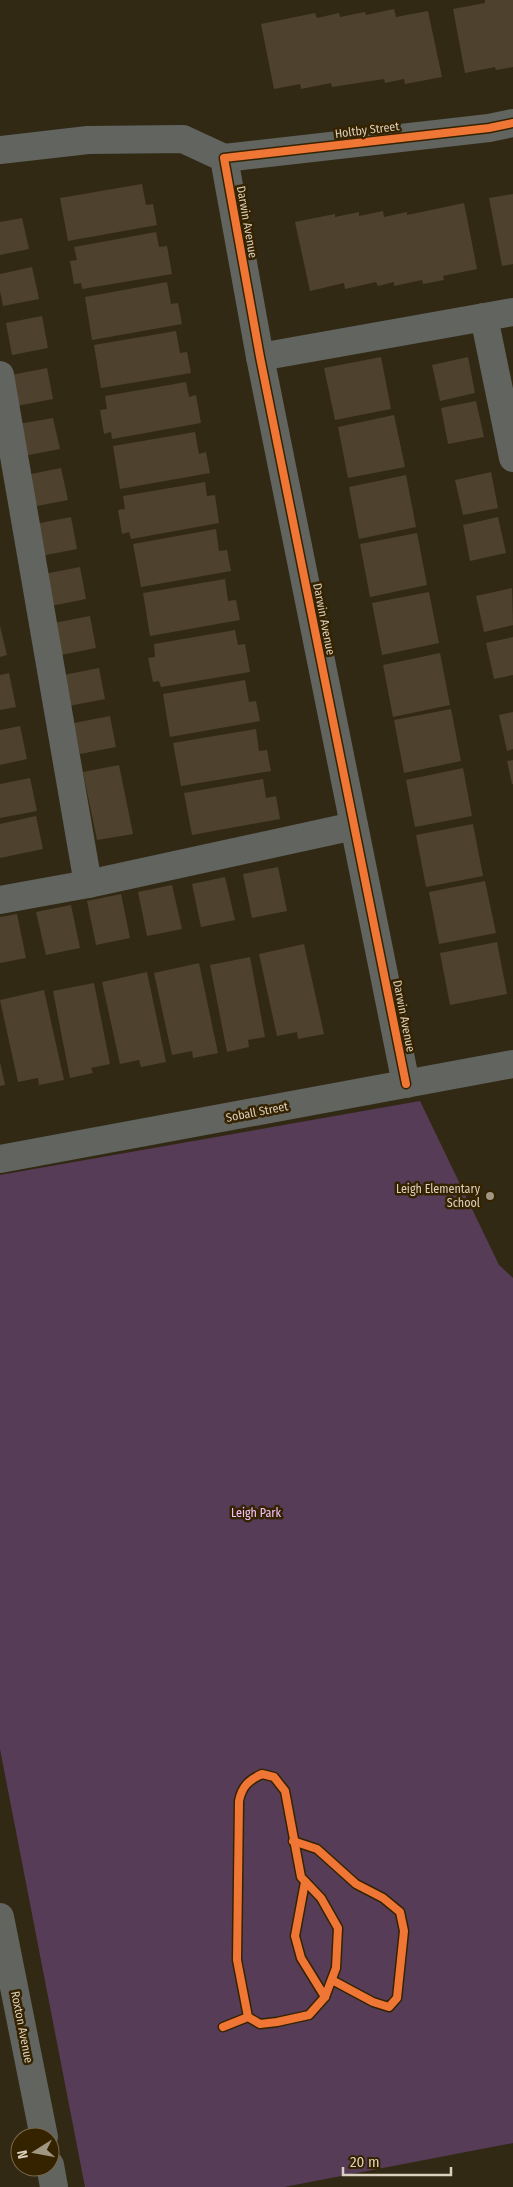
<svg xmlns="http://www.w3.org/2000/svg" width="513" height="2187" font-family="'Fira Sans Condensed',sans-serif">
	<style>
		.green { fill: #573c57 }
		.building { fill: #4e412e }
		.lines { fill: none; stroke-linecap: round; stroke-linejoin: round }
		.minor { stroke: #61645f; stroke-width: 28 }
		.cycleway-casing { stroke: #352300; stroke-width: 11 }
		.cycleway { stroke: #f07635; stroke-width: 8 }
		.poi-dot { fill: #a09682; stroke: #352300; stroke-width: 2 }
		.labels { text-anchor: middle; stroke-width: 5; stroke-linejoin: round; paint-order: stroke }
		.street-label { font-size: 12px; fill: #dbd0bd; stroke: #352300 }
		.poi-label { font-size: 12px; fill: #dbd0bd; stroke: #352300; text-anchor: end }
		.park-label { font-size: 12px; fill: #f5c1fd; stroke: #352300 }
	</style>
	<rect width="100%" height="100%" fill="#322915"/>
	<path class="green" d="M420 1101 499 1265 513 1278V2143L284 2187H85L0 1749V1175Z"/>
	<g class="building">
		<path d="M485 0H513V67L496 70 495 67 465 73 453 9 485 3Z"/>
		<path d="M394 9 396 17 428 11 442 77 405 84 404 79 385 83 384 79 332 87 331 83 301 89 300 84 274 89 261 24 315 13 317 18 339 13 340 17 365 12 366 15Z"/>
		<path d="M142 184 146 205 153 204 157 225 68 241 60 198Z"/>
		<path d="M513 194V264L502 266 489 198Z"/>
		<path d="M464 203 477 269 443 276 444 280 423 284 422 280 394 286V282L378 286 376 282 345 289 344 283 310 291 295 222 335 214V217L359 212V216L383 211 384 217 407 212V215Z"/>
		<path d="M22 218 29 249 0 255V222Z"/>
		<path d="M156 232 159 247 167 246 172 274 82 289 81 283 74 284 70 261 77 260 74 247Z"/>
		<path d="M32 267 39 299 3 306 0 291V274Z"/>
		<path d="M167 282 171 304 178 303 182 324 92 340 85 297Z"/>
		<path d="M42 316 48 348 12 355 6 323Z"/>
		<path d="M176 331 180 353 187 352 191 373 101 388 94 345Z"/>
		<path d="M381 357 391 409 335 420 324 368Z"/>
		<path d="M468 357 475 393 440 401 432 365Z"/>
		<path d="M47 368 53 399 17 406 11 375Z"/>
		<path d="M186 382 189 397 196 395 201 423 112 439 111 432 104 434 100 410 107 409 105 396Z"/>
		<path d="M476 401 484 437 448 444 441 408Z"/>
		<path d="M394 415 405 467 348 478 338 427Z"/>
		<path d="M53 418 60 449 24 456 18 424Z"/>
		<path d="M195 432 199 454 206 452 210 473 120 489 113 446Z"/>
		<path d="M61 468 68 500 32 507 26 475Z"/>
		<path d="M491 472 498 508 463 515 455 480Z"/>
		<path d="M406 475 416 527 359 539 349 487Z"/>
		<path d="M205 482 207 496 215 495 219 523 131 539 129 532 122 534 118 510 125 509 123 496Z"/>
		<path d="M71 517 77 549 41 556 35 524Z"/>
		<path d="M498 517 506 553 470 561 463 525Z"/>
		<path d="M216 529 219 551 227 550 231 571 141 587 133 544Z"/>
		<path d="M417 533 427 585 370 597 360 544Z"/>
		<path d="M80 567 86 599 51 606 44 574Z"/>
		<path d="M225 579 228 601 236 600 240 620 150 636 143 593Z"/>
		<path d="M512 588 513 625 484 632 476 596Z"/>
		<path d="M429 592 439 643 382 655 372 603Z"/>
		<path d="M90 616 96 648 61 655 54 623Z"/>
		<path d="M0 626 7 655 0 657Z"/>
		<path d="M235 630 238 645 245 644 250 672 161 687 159 681 153 682 148 658 155 657 154 644Z"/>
		<path d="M513 637V675L494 679 486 643Z"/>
		<path d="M440 653 450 705 393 717 383 665Z"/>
		<path d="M99 668 105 699 69 706 63 675Z"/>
		<path d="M9 673 16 707 0 710V675Z"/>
		<path d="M245 680 249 702 256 701 260 721 170 737 163 694Z"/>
		<path d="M451 709 461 761 404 773 394 720Z"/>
		<path d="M513 712V749L507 751 499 715Z"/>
		<path d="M110 716 116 747 80 754 74 723Z"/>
		<path d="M20 726 27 759 0 765V730Z"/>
		<path d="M256 729 259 751 267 750 271 771 181 786 173 743Z"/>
		<path d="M513 760V784H512L507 761Z"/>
		<path d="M119 765 133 834 97 840 83 772Z"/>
		<path d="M463 768 472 816 415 827 406 780Z"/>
		<path d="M30 778 37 811 0 818V784Z"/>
		<path d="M263 779 266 798 276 796 280 819 192 835 184 793Z"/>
		<path d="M36 816 43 849 0 858V824Z"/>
		<path d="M473 824 483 876 426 887 416 835Z"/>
		<path d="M278 867 287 911 252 918 243 874Z"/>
		<path d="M225 877 235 920 201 927 192 884Z"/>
		<path d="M485 881 496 933 439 944 429 892Z"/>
		<path d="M172 885 182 929 147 936 138 892Z"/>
		<path d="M121 894 130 938 96 945 87 901Z"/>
		<path d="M71 905 80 948 46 955 36 912Z"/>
		<path d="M17 914 26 958 0 963V917Z"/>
		<path d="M497 942 507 994 450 1005 440 953Z"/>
		<path d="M304 944 324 1034 298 1039 297 1032 277 1036 259 954Z"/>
		<path d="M250 957 265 1037 248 1040 249 1047 227 1052 210 965Z"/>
		<path d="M199 963 218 1053 193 1058 192 1051 172 1055 154 973Z"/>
		<path d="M147 972 166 1062 141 1067 139 1060 120 1064 102 982Z"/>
		<path d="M94 983 110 1064 91 1068 93 1073 70 1078 53 991Z"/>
		<path d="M44 990 64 1080 39 1085 38 1078 18 1082 0 1000Z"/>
		<path d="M0 1062 5 1085 0 1086Z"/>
	</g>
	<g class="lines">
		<g class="minor">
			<path d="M0 150 88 140 183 139 224 158"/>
			<path d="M224 158 260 357 406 1084"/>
			<path d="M224 158 489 128 513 123"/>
			<path d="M484 317 513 458"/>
			<path d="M260 357 513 312"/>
			<path d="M0 375 88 884"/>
			<path d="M0 900 88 884 354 826"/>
			<path d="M0 1159 513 1064"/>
			<path d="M0 1917 44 2137"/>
			<path d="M50 2165 54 2187"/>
		</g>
		<defs>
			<g id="cycleway">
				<path d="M406 1084 260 357 224 158 489 128 513 123"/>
				<path d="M293 1841 317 1849 356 1884 383 1898 400 1912 404 1931 397 1998 389 2007 373 2002 332 1980"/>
				<path d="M305 1882 295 1936 301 1958 325 1997"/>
				<path d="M223 2027 248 2017 260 2024 277 2022 309 2015 325 1997 336 1968 338 1928 321 1898 301 1877 285 1791 274 1777 262 1774C249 1780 242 1786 239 1801L237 1960 248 2017"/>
			</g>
		</defs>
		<use href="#cycleway" class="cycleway-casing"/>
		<use href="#cycleway" class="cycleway"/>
	</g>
	<circle class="poi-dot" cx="490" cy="1196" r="5"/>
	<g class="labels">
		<g class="street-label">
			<text transform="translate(367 130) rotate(-7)" y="4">Holtby Street</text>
			<text transform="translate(247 222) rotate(80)" y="4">Darwin Avenue</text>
			<text transform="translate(324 619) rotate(79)" y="4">Darwin Avenue</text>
			<text transform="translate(404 1016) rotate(79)" y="4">Darwin Avenue</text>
			<text transform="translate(257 1112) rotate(-11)" y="4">Soball Street</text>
			<text transform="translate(22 2027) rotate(79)" y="4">Roxton Avenue</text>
		</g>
		<g class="poi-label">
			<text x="480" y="1193">Leigh Elementary<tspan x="480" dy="14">School</tspan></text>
		</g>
		<g class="park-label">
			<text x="256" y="1517">Leigh Park</text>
		</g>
	</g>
	<g transform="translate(35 2152) rotate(259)"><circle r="24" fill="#352300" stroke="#77684c"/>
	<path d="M0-4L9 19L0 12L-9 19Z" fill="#a09682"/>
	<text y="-8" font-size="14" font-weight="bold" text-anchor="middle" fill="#dbd0bd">N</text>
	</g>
	<path d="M343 2167v8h108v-8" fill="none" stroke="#dbd0bd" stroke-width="2.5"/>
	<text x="350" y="2167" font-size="15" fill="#dbd0bd" stroke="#352300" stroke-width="4" paint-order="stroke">20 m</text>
</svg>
